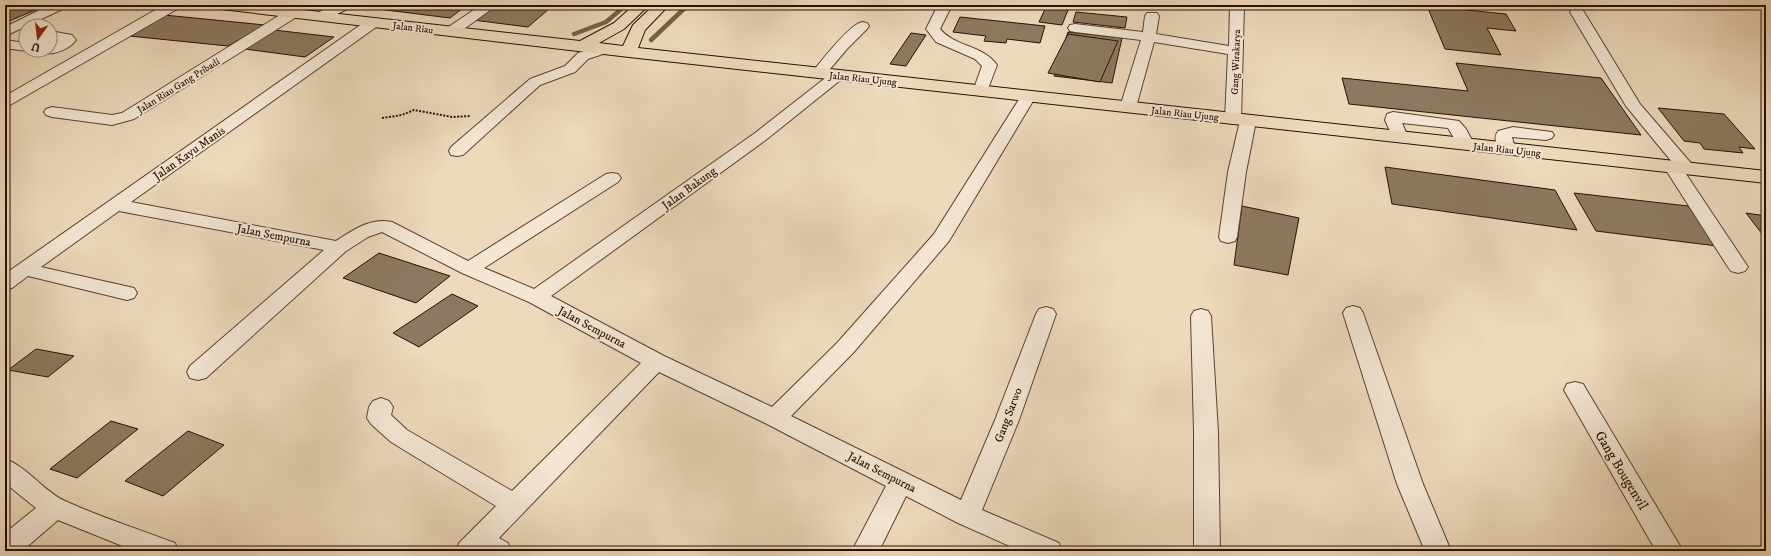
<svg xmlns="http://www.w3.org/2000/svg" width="1771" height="556" font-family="'IM FELL DW Pica',serif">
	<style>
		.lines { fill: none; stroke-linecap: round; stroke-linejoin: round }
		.stream { stroke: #75604a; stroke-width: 4.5 }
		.building { fill: #8d7961; stroke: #261000 }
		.minor-casing { stroke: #58422f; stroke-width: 2 }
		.major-casing { stroke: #261000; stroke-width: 2 }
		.path { stroke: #261000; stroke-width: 2; stroke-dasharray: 2 1.5; stroke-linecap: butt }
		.minor { fill: #f3e6d3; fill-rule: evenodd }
		.major { fill: #edd9bb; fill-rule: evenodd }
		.labels { text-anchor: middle; stroke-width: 4; stroke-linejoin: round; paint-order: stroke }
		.far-street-label { font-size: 10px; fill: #261000; stroke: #f3e6d3 }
		.street-label { font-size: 12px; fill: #261000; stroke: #f3e6d3 }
		.near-street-label { font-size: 14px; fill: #261000; stroke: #f3e6d3 }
	</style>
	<rect width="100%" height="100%" fill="#edd9bb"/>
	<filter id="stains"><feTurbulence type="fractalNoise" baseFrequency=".005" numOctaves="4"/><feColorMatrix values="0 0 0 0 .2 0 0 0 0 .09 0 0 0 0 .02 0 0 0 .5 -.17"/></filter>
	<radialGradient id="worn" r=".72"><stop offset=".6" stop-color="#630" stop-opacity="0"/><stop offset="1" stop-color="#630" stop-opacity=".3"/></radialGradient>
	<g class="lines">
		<g class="stream">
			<path d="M574 34 606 22 626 5"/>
			<path d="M651 40 688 5"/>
		</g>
	</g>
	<g class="building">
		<path d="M5 5H47L7 22H5Z"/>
		<path d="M356 5H467L450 18 354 6Z"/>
		<path d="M495 5H529L550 8 528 27 473 20Z"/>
		<path d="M1047 5H1070L1062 25 1039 22Z"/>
		<path d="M1427 6 1506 14 1516 31 1487 28 1501 55 1445 49Z"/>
		<path d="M1076 12 1127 17 1125 28 1073 22Z"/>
		<path d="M164 15 265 25 228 46 129 36Z"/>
		<path d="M960 17 1045 26 1040 43 1007 39 1006 43 984 41 986 36 953 32Z"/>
		<path d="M274 30 334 37 305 57 245 49Z"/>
		<path d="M1068 32 1122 38 1112 83 1054 76Z"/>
		<path d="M911 33 926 35 906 66 890 64Z"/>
		<path d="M1068 34 1118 41 1100 82 1048 73Z"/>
		<path d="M1456 63 1601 78 1641 135 1349 104 1342 78 1468 91Z"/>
		<path d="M1658 108 1724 114 1755 149 1739 147 1743 153 1704 149 1700 143 1684 141Z"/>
		<path d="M1385 167 1555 190 1577 230 1392 204Z"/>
		<path d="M1574 193 1688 206 1717 246 1596 231Z"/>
		<path d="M1242 206 1299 218 1288 275 1234 265Z"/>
		<path d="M1746 213 1766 216V239Z"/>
		<path d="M379 253 450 276 416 303 343 278Z"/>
		<path d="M452 294 478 306 419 347 393 333Z"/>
		<path d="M36 349 74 356 48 377 8 370Z"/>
		<path d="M111 421 138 429 77 478 50 469Z"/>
		<path d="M188 431 224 445 163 496 125 481Z"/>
	</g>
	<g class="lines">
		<defs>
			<g id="minor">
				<path d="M50 5H67L65 8 5 36V27Z"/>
				<path d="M164 5H181L179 8 10 105 5 107V96Z"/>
				<path d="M334 5H351L349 8 327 19H317L315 16 317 13Z"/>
				<path d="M481 5H497L457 34H447L445 31 447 28Z"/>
				<path d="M938 5H952L940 29C955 47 983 45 997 65L986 94 981 96 976 94 973 91 982 66 975 59 936 42 926 29Z"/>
				<path d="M1230 5H1244L1241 119 1239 122 1233 124 1227 122 1225 119 1228 54 1154 42 1136 107 1134 110 1128 112 1122 110 1120 107 1141 40 1075 32 1070 31 1068 28 1070 25 1075 24 1143 32 1145 16 1147 13H1157L1159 16 1156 34 1229 46Z"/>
				<path d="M1577 8 1582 9 1584 12 1640 104 1696 169 1693 173 1686 174 1748 267 1745 271 1738 273 1731 271 1728 267 1664 167 1667 163 1672 162 1626 106 1570 12 1572 9Z"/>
				<path d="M293 9 298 10 300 13 298 16 134 119 112 125 52 117 46 115 44 112 46 109 52 107 112 115 122 113 288 10Z"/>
				<path d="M374 18 379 19 381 22 379 25 131 202 336 241C353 230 371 217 392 222L468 261 606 174 612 173 618 174 621 178 618 182 484 268 534 289 755 133 833 72 838 71 843 72 845 75 843 78 767 139 551 296 664 356 772 407 837 343 934 234 1023 93 1028 91 1033 93 1036 96 949 241 853 353 791 416 961 500 995 420 1036 314 1039 309 1046 307 1053 309 1056 314 1019 420 982 510 1059 543 1062 551H1021L958 523 906 496 879 551H852L886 486 767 424 659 372 499 538 508 543 511 551H456L459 543 496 506 391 442 371 424 367 418 369 407 373 401 381 398 389 401 393 407 391 415 407 430 512 491 641 363 529 302 462 273 382 232 368 237 346 251 206 378 198 380 190 378 187 372 190 366 324 250 119 211 41 267 134 288 137 293 134 298 127 300 28 276 12 288 5 289V274L369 19Z"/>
				<path d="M862 22 867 23 869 26 867 29 847 49 824 76 819 77 814 76 812 73 814 70C823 59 849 25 862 22Z"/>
				<path d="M50 31 72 35 76 40C70 49 54 55 44 53L42 50H50V45L58 41 50 39Z"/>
				<path d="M5 40 26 43V50H31L26 51 5 48Z"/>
				<path d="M604 45 609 46 611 49 609 52 588 59 575 72 540 85 463 155 457 156 451 155 449 151 451 147 530 79 565 66 578 53Z"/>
				<path d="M1393 112 1459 121 1466 129 1474 144 1472 148 1466 149 1460 148 1448 128 1402 123 1408 137 1406 140 1400 142 1394 140 1385 120 1387 114Z"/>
				<path d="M1248 116 1254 118 1256 121 1246 172 1237 237 1235 241 1228 243 1221 241 1219 237 1228 172 1240 121 1242 118Z"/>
				<path d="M1513 127 1552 132 1554 135 1552 138 1546 140 1512 137 1515 149 1513 153 1507 154 1501 153C1496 145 1493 138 1498 131Z"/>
				<path d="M1353 306 1360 308 1363 313 1423 484 1451 551H1425L1397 484 1343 313 1346 308Z"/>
				<path d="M1201 309 1208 311 1211 316 1218 432 1220 551H1194V432L1191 316 1194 311Z"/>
				<path d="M1575 382 1583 384 1683 551H1656L1564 390 1567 384Z"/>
				<path d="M5 459C28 467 43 491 65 501 100 517 138 529 175 543L178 551H135L58 520 22 551H5V533L36 508 5 483Z"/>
			</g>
			<path id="major" d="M214 5H259L580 41 614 23 634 5H649L624 29 599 43 623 46 633 25 654 5H669L645 30 638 48 1766 171V183L629 57 221 9 216 8Z"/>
		</defs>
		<use href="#minor" class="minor-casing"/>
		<use href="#major" class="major-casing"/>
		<path class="path" d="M382 118 402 115 414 110 452 117 470 116"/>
		<use href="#minor" class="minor"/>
		<use href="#major" class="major"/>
	</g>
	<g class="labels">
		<g class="far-street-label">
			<text transform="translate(413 27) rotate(7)" y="4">Jalan Riau</text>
			<text transform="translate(1235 62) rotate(-88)" y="4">Gang Wirakarya</text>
			<text transform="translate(863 78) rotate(6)" y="4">Jalan Riau Ujung</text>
			<text transform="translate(178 85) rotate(-32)" y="4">Jalan Riau Gang Pribadi</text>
			<text transform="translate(1185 113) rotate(6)" y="4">Jalan Riau Ujung</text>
			<text transform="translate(1507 149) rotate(6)" y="4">Jalan Riau Ujung</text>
		</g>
		<g class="street-label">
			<text transform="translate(189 153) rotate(-35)" y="4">Jalan Kayu Manis</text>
			<text transform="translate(689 188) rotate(-36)" y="4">Jalan Bakung</text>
			<text transform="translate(274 235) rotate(11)" y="4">Jalan Sempurna</text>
			<text transform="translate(592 327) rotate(28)" y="4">Jalan Sempurna</text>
			<text transform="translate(1008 415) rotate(-69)" y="4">Gang Sarwo</text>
			<text transform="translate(882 472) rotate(27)" y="4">Jalan Sempurna</text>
		</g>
		<g class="near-street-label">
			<text transform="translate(1622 470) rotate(59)" y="5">Gang Bougenvil</text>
		</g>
	</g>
	<rect width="1771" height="556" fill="none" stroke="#edd9bb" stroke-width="20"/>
	<rect x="6" y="6" width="1759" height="544" fill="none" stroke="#261000" stroke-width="2"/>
	<rect x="10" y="10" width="1751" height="536" fill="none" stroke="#261000"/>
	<g transform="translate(38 38) rotate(194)"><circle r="19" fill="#f3e6d3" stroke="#a1907f"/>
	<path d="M0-3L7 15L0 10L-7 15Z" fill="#8f2418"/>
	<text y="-6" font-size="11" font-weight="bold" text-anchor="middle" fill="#261000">U</text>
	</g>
	<rect width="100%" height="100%" filter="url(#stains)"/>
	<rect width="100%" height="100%" fill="url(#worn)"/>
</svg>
